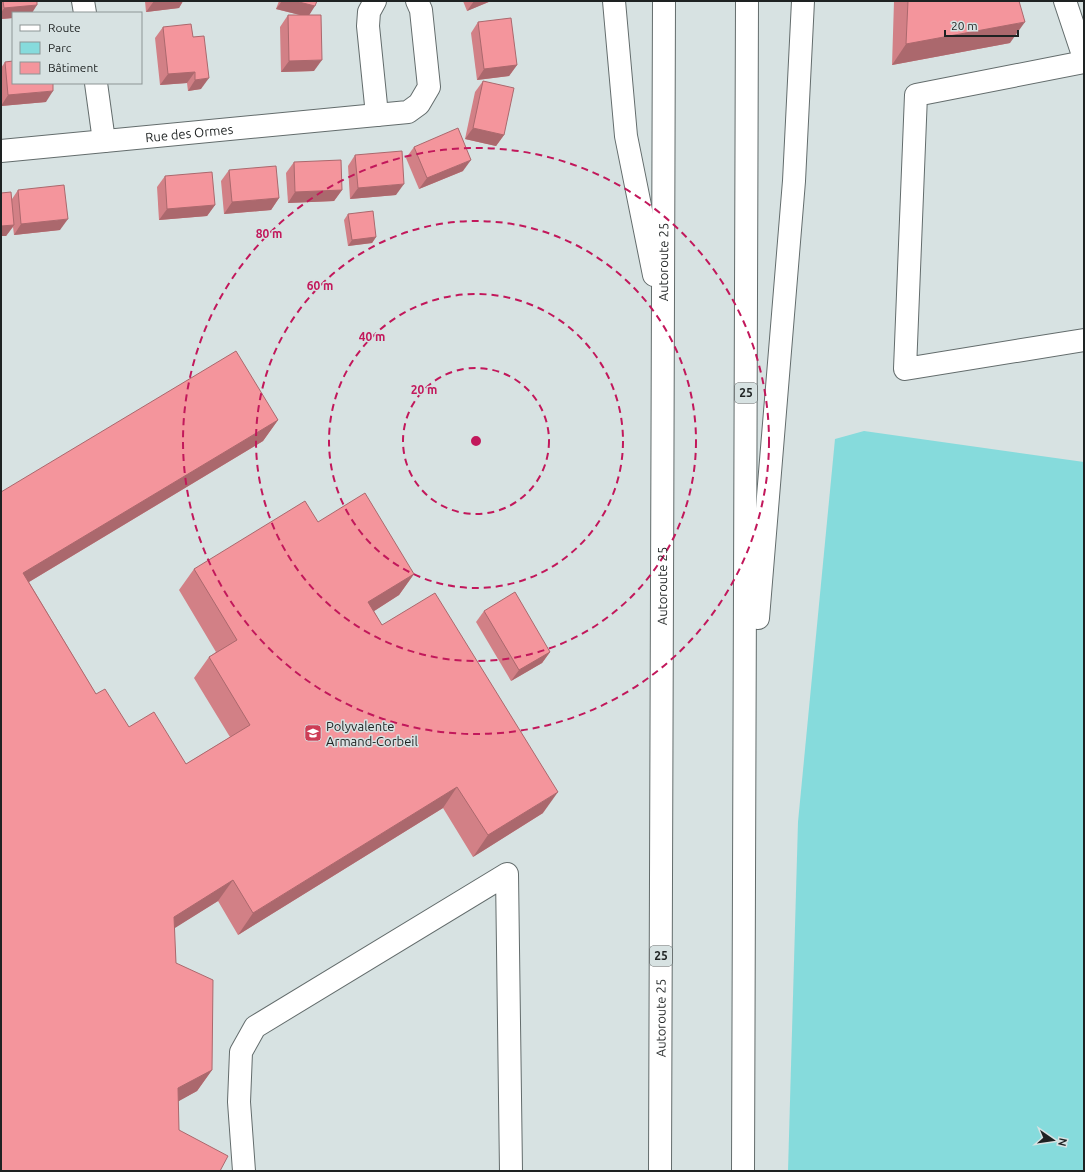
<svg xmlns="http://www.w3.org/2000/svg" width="1085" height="1172" font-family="Ubuntu,sans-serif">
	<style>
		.green { fill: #86dbdc }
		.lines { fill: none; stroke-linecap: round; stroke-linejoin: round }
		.minor-casing { stroke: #636c6c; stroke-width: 24 }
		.highway-casing { stroke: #636c6c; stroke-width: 24 }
		.minor { stroke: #fff; stroke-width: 22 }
		.highway { stroke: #fff; stroke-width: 22 }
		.wall { fill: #d28086 }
		.shaded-wall { fill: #ab686d }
		.building { fill: #f4959c; stroke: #ab686d }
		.ring { fill: none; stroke: #c2185b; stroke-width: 2; stroke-dasharray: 7 5 }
		.labels { text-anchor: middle; stroke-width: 3; stroke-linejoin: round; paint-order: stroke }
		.shield { fill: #d7e2e2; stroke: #565c5c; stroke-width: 1 }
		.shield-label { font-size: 12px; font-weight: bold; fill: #1e2222 }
		.street-label { font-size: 13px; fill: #1e2222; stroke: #d7e2e2 }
		.poi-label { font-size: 13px; fill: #1e2222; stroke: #d7e2e2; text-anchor: start }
		.centre { fill: #c2185b; stroke: #d7e2e2; stroke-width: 2 }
		.ring-label { font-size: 12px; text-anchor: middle; font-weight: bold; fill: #c2185b; stroke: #d7e2e2; stroke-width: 3; stroke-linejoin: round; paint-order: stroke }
	</style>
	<rect width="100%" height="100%" fill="#d7e2e2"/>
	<path class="green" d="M864 431 1084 462V1171H788L798 822 835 439Z"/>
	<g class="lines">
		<defs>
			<g id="minor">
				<path d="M83 1 85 13"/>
				<path d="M375 1 369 12 368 26 377 115"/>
				<path d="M1065 1 1084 58"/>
				<path d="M1084 62 916 95 905 369 1084 340"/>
				<path d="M96 83 104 141"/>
				<path id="s1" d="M1 151 408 112 419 104 429 87 421 10 417 1"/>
				<path d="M244 1171 239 1102 241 1052 255 1027 507 874 511 1171"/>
			</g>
			<g id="highway">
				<path d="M614 1 626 136 654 275"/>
				<path d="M758 618 794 181 803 1"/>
				<path id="s2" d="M660 1171 664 1"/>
				<path d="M743 1171 747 1"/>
			</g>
		</defs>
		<use href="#minor" class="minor-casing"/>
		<use href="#highway" class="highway-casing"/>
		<use href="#minor" class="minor"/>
		<use href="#highway" class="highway"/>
	</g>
	<g class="wall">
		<path d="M1 1H37L13 18 1 19Z"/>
		<path d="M145 1H183L179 8 146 12Z"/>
		<path d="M279 1H317L309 15 314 71 281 72 280 27 288 15H300L276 9Z"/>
		<path d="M463 1H491L467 11Z"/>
		<path d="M894 1H1019L1010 43 892 65Z"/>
		<path d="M478 22 517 65 509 76 477 80 471 33Z"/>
		<path d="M163 27 193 37 201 89 188 91 187 83 160 85 155 38Z"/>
		<path d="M5 62 46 102 1 106V68Z"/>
		<path d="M483 81 504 135 496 146 465 139 475 92Z"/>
		<path d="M414 147 463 171 419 189 406 158Z"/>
		<path d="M355 155 396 195 350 199 348 166Z"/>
		<path d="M294 162 342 190 334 201 288 203 286 173Z"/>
		<path d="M229 170 279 198 271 210 224 214 221 181Z"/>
		<path d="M165 176 215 205 207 216 159 220 157 187Z"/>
		<path d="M18 190 60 230 14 235 13 227 6 236H1V193L12 199Z"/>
		<path d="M348 214 376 237 372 243 348 246 344 220Z"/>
		<path d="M278 420 263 441 29 582 96 694 129 727 186 764 230 737 194 678 209 657 216 652 179 590 194 569 318 522 414 574 399 595 374 611 382 625 543 813 473 857 443 808 238 935 218 901 174 928 176 963 212 1070 197 1091 178 1101 179 1130 1 1171V492Z"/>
		<path d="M484 611 550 652 542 663 511 681 476 622Z"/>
	</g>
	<g class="shaded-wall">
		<path d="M154 1H183L179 8 146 12Z"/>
		<path d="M282 1H295L315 6 308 17 276 9Z"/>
		<path d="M474 1H491L467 11Z"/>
		<path d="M37 5 32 13H13V18L1 19V13L4 8Z"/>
		<path d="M1025 22 1010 43 892 65 906 44Z"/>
		<path d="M322 60 314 71 281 72 289 61Z"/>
		<path d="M517 65 509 76 477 80 484 69Z"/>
		<path d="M195 72 187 83 160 85 168 74Z"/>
		<path d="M209 78 201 89 188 91 195 80Z"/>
		<path d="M53 91 46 102 1 106 8 95Z"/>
		<path d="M473 128 504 135 496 146 465 139Z"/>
		<path d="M471 160 463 171 419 189 427 178Z"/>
		<path d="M404 184 396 195 350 199 358 188Z"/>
		<path d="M342 190 334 201 288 203 295 192Z"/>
		<path d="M279 198 271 210 224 214 232 202Z"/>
		<path d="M215 205 207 216 159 220 167 209Z"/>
		<path d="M68 219 60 230 14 235 21 224Z"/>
		<path d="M14 225 6 236H1V226Z"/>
		<path d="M376 237 372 243 348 246 352 240Z"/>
		<path d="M278 420 263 441 9 594 23 573Z"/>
		<path d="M414 574 399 595 354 624 368 602Z"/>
		<path d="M550 652 542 663 511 681 519 670Z"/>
		<path d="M457 787 443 808 238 935 253 913Z"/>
		<path d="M558 792 543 813 473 857 488 835Z"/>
		<path d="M233 880 218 901 159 938 174 917Z"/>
		<path d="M212 1070 197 1091 163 1110 178 1088Z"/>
	</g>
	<g class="building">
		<path d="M3 1H37V5L4 8Z"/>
		<path d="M295 1H317L315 6Z"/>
		<path d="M908 1H1019L1025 22 906 44Z"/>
		<path d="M288 15H321L322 60 289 61Z"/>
		<path d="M511 18 517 65 484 69 478 22Z"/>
		<path d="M191 24 193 37 204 36 209 78 195 80V72L168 74 163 27Z"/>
		<path d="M13 61V83H53V91L8 95 5 62Z"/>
		<path d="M483 81 514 88 504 135 473 128Z"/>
		<path d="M458 128 471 160 427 178 414 147Z"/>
		<path d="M402 151 404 184 358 188 355 155Z"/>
		<path d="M341 160 342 190 295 192 294 162Z"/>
		<path d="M276 166 279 198 232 202 229 170Z"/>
		<path d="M212 172 215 205 167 209 165 176Z"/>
		<path d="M64 185 68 219 21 224 18 190Z"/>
		<path d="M11 192 14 225 1 226V193Z"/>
		<path d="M373 211 376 237 352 240 348 214Z"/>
		<path d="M236 351 278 420 23 573 96 694 105 689 129 727 154 712 186 764 250 725 209 657 237 640 194 569 305 501 318 522 365 493 414 574 368 602 382 625 435 593 558 792 488 835 457 787 253 913 233 880 174 917 176 963 213 980 212 1070 178 1088 179 1130 228 1156 220 1171H1V492Z"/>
		<path d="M515 592 550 652 519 670 484 611Z"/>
	</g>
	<g class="ring">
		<circle cx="476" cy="441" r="73"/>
		<circle cx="476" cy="441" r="147"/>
		<circle cx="476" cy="441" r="220"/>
		<circle cx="476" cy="441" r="293"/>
	</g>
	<defs>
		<symbol id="school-square" viewBox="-11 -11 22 22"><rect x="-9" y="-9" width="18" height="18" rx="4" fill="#cd3c55" stroke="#d7e2e2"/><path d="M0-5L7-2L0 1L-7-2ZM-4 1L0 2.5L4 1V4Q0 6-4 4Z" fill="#fff"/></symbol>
	</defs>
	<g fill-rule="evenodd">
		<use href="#school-square" x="303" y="723" width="20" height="20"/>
	</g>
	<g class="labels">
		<g class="shield">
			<rect x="735" y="383" width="22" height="20" rx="3"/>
			<rect x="650" y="946" width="22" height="20" rx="3"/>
		</g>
		<g class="shield-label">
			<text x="746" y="397">25</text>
			<text x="661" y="960">25</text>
		</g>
		<g class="street-label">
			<text dy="5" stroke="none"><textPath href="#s1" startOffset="189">Rue des Ormes</textPath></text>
			<text dy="5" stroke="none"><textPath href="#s2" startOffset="909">Autoroute 25</textPath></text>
			<text dy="5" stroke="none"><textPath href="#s2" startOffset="585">Autoroute 25</textPath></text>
			<text dy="5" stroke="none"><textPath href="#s2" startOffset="153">Autoroute 25</textPath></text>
		</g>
		<g class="poi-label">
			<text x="326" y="731">Polyvalente<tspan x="326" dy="15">Armand-Corbeil</tspan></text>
		</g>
	</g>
	<circle cx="476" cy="441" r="6" class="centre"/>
	<g class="ring-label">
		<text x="269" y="238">80 m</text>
		<text x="320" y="290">60 m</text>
		<text x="372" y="341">40 m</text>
		<text x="424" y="394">20 m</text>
	</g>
	<rect width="1085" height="1172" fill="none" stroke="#1e2222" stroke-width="4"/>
	<rect x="12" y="12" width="130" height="72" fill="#d7e2e2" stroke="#8d9595"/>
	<rect x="20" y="25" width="20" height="6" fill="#ffffff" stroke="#8d9595"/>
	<text x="48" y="32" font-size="12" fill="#1e2222">Route</text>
	<rect x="20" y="42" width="20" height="12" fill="#86dbdc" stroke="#8d9595"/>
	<text x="48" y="52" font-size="12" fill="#1e2222">Parc</text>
	<rect x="20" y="62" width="20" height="12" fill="#f4959c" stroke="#8d9595"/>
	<text x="48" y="72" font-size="12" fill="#1e2222">Bâtiment</text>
	<g transform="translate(1053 1140) rotate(103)" stroke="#d7e2e2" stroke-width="3" paint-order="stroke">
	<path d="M0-3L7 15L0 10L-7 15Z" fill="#1e2222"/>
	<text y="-6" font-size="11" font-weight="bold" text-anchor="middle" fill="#1e2222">N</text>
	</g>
	<path d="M945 30v6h73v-6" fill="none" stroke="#1e2222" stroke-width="2"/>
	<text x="951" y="30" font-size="12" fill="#1e2222" stroke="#d7e2e2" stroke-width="3" paint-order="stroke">20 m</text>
</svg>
